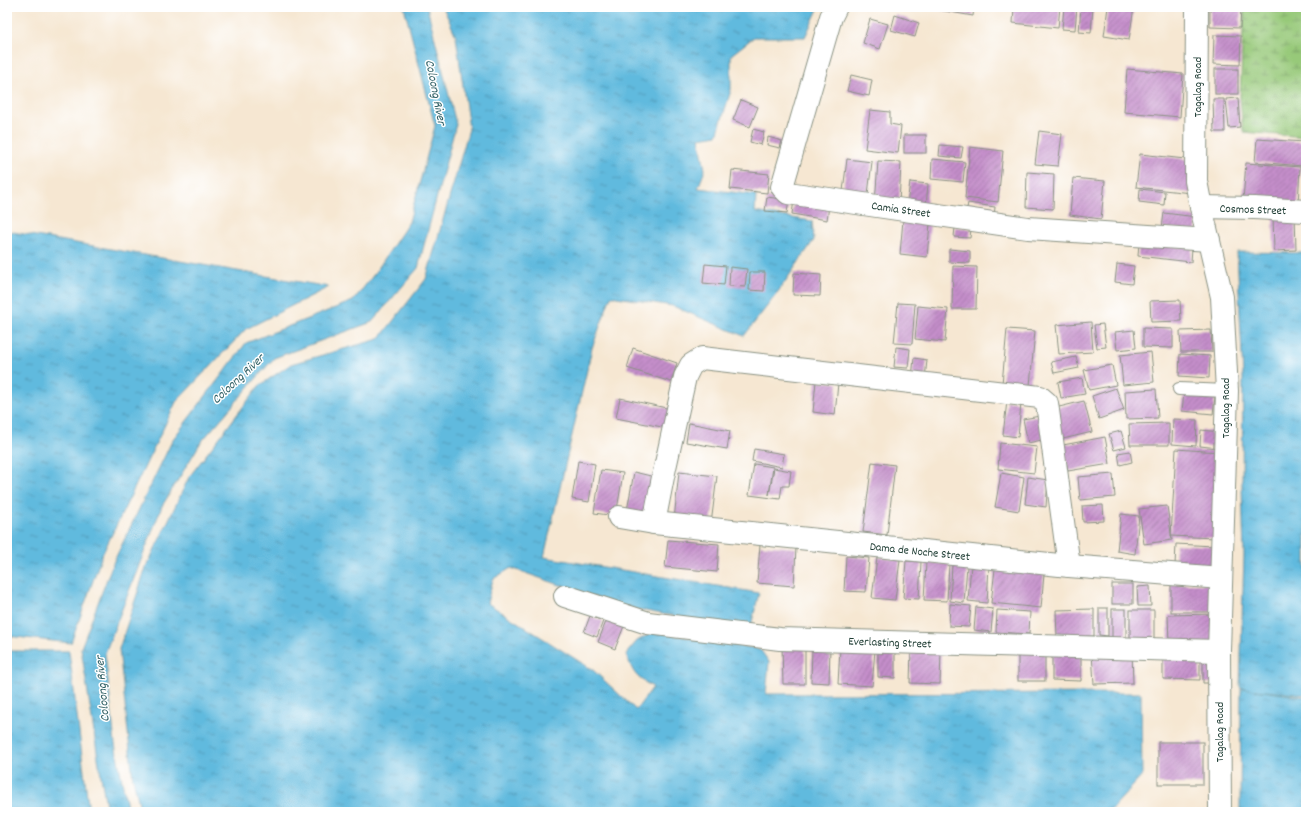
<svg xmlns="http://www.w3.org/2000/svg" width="1313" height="819" font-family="Dekko,sans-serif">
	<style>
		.wetland { fill: url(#wetland-marsh); stroke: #5b8356 }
		.water { fill: url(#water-ripples); stroke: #407c89 }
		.building { fill: url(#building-hatch) }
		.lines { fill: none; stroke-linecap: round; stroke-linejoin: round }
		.lane-casing { stroke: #8a9283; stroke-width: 14 }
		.street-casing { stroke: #8a9283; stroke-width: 24 }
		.lane { stroke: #fff; stroke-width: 12 }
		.street { stroke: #fff; stroke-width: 22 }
		.labels { text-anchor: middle; stroke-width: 3; stroke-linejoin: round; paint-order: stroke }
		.street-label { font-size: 12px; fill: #1f3d34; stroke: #fff }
		.water-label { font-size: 13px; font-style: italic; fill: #336267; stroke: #fff }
	</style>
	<defs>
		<pattern id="wetland-marsh" width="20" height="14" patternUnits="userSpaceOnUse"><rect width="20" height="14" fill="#97c979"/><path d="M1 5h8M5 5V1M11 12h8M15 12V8" fill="none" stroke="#7ba464"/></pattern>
		<pattern id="water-ripples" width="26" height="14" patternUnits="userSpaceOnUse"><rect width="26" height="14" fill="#61bade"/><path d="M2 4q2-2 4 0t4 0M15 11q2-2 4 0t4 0" fill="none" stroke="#4f98b5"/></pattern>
		<pattern id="building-hatch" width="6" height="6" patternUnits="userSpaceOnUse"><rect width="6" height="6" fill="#c58eca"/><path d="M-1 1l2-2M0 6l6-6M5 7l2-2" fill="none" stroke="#9f75a5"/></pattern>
	</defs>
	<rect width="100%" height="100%" fill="#fff"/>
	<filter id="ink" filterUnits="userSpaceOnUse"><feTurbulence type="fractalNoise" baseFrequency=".025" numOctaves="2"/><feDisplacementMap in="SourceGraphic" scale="8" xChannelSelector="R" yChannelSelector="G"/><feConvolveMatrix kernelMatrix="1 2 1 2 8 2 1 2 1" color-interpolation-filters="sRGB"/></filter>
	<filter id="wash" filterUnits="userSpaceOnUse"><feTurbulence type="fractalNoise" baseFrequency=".012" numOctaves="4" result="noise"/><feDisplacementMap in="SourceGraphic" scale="16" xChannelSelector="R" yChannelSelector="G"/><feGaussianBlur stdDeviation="0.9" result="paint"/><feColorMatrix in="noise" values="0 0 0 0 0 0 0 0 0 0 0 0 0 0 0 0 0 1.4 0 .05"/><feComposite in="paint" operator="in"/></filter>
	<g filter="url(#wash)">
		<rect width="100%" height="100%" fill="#f6e7d2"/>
		<path class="wetland" d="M1244 7H1306V137L1243 132 1240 97Z"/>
		<g class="water">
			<path d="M404 7H427L456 124 418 268 372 322 274 358 201 442 162 506 105 653 115 744 128 812H107L97 752 81 648 113 563 173 439 246 343 353 301 375 273 409 222 435 126Z"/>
			<path d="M443 7H819L805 37H754L731 55V90L717 135 699 138 705 170 698 188 756 195 755 212 812 221 814 240 775 296 744 336 673 306 611 296 592 348 544 557 759 593 750 630 624 607 511 568 493 579 487 603 593 670 636 710 653 687C635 677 633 673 626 654L637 641 653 632 760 649 769 662 766 694 1141 693 1142 776 1109 812H141L133 779 119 649 145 570 189 477 259 386 291 364 379 339 426 279 469 129 456 36Z"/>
			<path d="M7 231 329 287 246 329 176 402 102 555 71 643 7 636Z"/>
			<path d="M1237 252 1306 253V695L1255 690 1306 697V812H1240L1241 688 1249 689 1240 687 1244 555 1242 488 1243 377Z"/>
			<path d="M7 651H69L89 812H7Z"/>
		</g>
		<g id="blocks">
			<g class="building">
				<path d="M922 7H974L973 16Z"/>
				<path d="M1014 7H1060L1058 28 1013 23Z"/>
				<path d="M1064 7H1077L1075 30 1062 29Z"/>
				<path d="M1081 7H1093L1091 33 1079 32Z"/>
				<path d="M1108 7H1134L1129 40 1104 36Z"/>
				<path d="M1210 7H1241L1240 28 1210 27Z"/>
				<path d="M895 15 919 23 915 37 891 30Z"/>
				<path d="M870 19 888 24 880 49 863 43Z"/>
				<path d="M1214 35 1241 36 1240 65 1213 64Z"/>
				<path d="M1127 69 1183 74 1180 117 1124 112Z"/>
				<rect x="1215" y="69" width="23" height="25"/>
				<path d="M851 75 872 80 869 96 847 91Z"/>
				<path d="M1238 98 1240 127 1229 128 1226 99Z"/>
				<path d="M1213 99H1224L1225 132H1214Z"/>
				<path d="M741 100 758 107 750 127 733 120Z"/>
				<path d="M870 110 890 112V124L901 126 898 153 865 149Z"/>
				<path d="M753 129 764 132 761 145 750 142Z"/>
				<path d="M1039 131 1062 134 1058 166 1035 164Z"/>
				<rect x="904" y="135" width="22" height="18"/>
				<path d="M768 137 782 141 780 148 767 145Z"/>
				<path d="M1257 139 1305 142 1303 166 1255 162Z"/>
				<path d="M940 145 963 147 961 158 939 156Z"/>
				<path d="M970 147 1003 151 998 202 965 198Z"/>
				<path d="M1140 154 1194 160 1191 193 1136 187Z"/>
				<path d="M847 159 872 162 867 202 842 199Z"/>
				<path d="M932 159 965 162 963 182 931 179Z"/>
				<path d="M878 161 901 162 899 205 875 204Z"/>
				<path d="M1246 163 1300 167 1298 205 1243 200Z"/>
				<path d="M732 170 769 174 767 193 730 189Z"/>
				<path d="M1027 172 1054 174 1053 209 1026 207Z"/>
				<path d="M1073 178 1105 181 1101 219 1070 215Z"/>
				<path d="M910 182 928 184 926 206 907 204Z"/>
				<path d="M1140 189 1165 192 1164 205 1139 202Z"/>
				<path d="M767 197 789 200 787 213 765 211Z"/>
				<path d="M794 200 829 206 827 220 792 214Z"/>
				<path d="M968 203 995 207 994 217 966 213Z"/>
				<path d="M1164 213 1197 217 1196 231 1162 228Z"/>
				<path d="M1273 214H1295L1296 250 1274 251Z"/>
				<path d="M903 220 930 223 927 257 900 254Z"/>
				<path d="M955 227 971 229 970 238 954 237Z"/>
				<path d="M1139 242 1192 248 1191 262 1138 256Z"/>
				<path d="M949 249 970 251V263L949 262Z"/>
				<path d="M705 264 726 266 724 285 703 283Z"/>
				<path d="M1117 264 1134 266 1132 284 1115 282Z"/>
				<path d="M953 266 977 267 976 309H952Z"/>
				<path d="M730 267 747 269 745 287 729 286Z"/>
				<path d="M750 272H765L764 291 749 290Z"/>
				<path d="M794 273 821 275 820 296 793 295Z"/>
				<path d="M1180 300 1181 321 1151 322 1150 301Z"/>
				<path d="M898 303 915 304 912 344 894 343Z"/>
				<path d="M918 306 948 309 945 342 915 339Z"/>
				<path d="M1091 322 1093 352 1059 354 1056 325Z"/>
				<path d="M1103 324 1106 347 1097 348 1094 325Z"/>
				<path d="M1143 328 1173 329V348L1143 347Z"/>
				<path d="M1007 329 1035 331 1030 386 1002 384Z"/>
				<path d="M1134 330 1136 348 1117 350 1115 332Z"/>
				<path d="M1211 330 1212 352H1181L1180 331Z"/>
				<path d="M896 347 910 349 908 368 894 367Z"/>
				<path d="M633 348 677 363 671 382 627 368Z"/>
				<path d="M1151 352 1154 382 1123 385 1120 355Z"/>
				<path d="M1180 354 1210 356 1209 378 1179 376Z"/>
				<path d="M1076 357 1079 368 1054 373 1051 362Z"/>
				<path d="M914 358 927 360 925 379 912 378Z"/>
				<path d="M1112 365 1116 385 1089 390 1084 370Z"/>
				<path d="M1082 378 1085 394 1061 398 1058 382Z"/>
				<path d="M816 381 838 383 835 415 813 412Z"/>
				<path d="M1116 388 1124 410 1099 419 1092 396Z"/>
				<path d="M1156 389 1158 418 1126 419 1125 391Z"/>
				<path d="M1184 393 1215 397 1213 414 1182 411Z"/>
				<path d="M620 398 671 409 667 428 616 418Z"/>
				<path d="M1007 401 1021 403 1018 437 1003 435Z"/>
				<path d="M1084 401 1092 432 1063 439 1055 408Z"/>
				<path d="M1040 416 1046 439 1028 443 1023 419Z"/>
				<path d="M1173 419 1197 420 1196 446 1172 444Z"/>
				<path d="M689 423 730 431 727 449 686 442Z"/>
				<path d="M1169 423V445H1130L1129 424Z"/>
				<path d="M1201 430 1220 432 1218 448 1200 446Z"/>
				<path d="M1121 431 1126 447 1114 450 1109 434Z"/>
				<path d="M1105 437 1110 464 1068 471 1063 445Z"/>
				<path d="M1000 443 1037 447 1034 473 998 469Z"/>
				<path d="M754 449 784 454 782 467 752 461Z"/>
				<path d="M1176 449 1219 452 1214 538 1171 536Z"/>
				<path d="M1130 451 1132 462 1120 465 1118 453Z"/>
				<path d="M578 461 595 464 589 502 572 499Z"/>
				<path d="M872 462 895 465 887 535 863 532Z"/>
				<path d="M754 464 773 467 769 495 774 468 791 471 789 486H782L780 499 749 495Z"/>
				<path d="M601 470 623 473 616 516 594 513Z"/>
				<path d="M634 472 655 477 648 515 627 511Z"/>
				<path d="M679 472 717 476 711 524 674 520Z"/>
				<path d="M1001 473 1024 477 1019 511 995 507Z"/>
				<path d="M1113 474 1115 497 1080 500 1078 477Z"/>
				<path d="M1028 477 1048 480 1046 507 1025 504Z"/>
				<path d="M1103 505 1104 521 1083 522 1082 506Z"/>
				<path d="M1167 506 1172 540 1144 544 1139 509Z"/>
				<path d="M1121 514 1139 516 1135 554 1117 551Z"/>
				<path d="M668 540 719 544 717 572 665 567Z"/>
				<path d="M1176 544 1214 546 1213 568 1175 565Z"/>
				<path d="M760 545 796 548 794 586 757 583Z"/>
				<path d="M846 556 869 558 866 592 844 591Z"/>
				<path d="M877 557 900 560 895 600 872 598Z"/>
				<path d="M906 561 921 562 919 599 903 598Z"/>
				<path d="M926 562 949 564 947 601 924 600Z"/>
				<path d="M952 565 967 566 964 603 950 601Z"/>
				<path d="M971 565 989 566 987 603 968 601Z"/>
				<path d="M995 569 1044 574 1041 608 991 603Z"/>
				<rect x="1112" y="584" width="21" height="20"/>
				<rect x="1171" y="584" width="41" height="28"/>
				<path d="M1150 586 1151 606H1138L1137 587Z"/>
				<path d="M950 604 971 606 969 627 949 626Z"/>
				<path d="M976 607 993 609 991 632 974 630Z"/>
				<path d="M1099 608H1108V636L1099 635Z"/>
				<path d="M1094 609V636L1057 637 1056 610Z"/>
				<rect x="1112" y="609" width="14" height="29"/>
				<path d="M997 610 1030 612 1029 634 996 632Z"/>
				<rect x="1130" y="610" width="24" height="29"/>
				<path d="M1214 614 1215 643 1169 644 1168 615Z"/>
				<path d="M590 616 603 621 597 637 584 632Z"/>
				<path d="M607 619 624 626 615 649 598 642Z"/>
				<path d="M782 645H805V684H783Z"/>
				<path d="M812 648H830L829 683 811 682Z"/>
				<path d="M840 648 875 650 872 686 838 684Z"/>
				<path d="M878 649 895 650V678L878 677Z"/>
				<path d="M911 649 941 651 940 684 910 683Z"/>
				<path d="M1132 651 1133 683 1094 684 1092 653Z"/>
				<rect x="1018" y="652" width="27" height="29"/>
				<path d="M1081 652V681L1052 680V653Z"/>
				<path d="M1163 654H1200V680L1163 679Z"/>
				<path d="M1203 662H1217L1218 683H1203Z"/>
				<rect x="1158" y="742" width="45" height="42"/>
			</g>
		</g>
	</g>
	<g filter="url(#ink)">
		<use href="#blocks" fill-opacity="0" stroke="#8a9283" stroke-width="1"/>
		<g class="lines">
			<defs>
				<path id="lane" d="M1179 389 1227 391"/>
				<g id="street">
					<path d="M836 7 831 17 782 187 788 193 1028 228 1209 240"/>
					<path d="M1197 7 1196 181 1201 207 1222 297 1227 391 1219 651 1220 812"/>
					<path d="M1201 207 1254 208 1306 211"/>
					<path d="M619 517 654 523 1069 566 1221 578"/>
					<path d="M654 523 663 477 685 377 691 365 702 358 1040 397 1047 403 1069 566"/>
					<path d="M565 596 648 623 780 639 1219 651"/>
				</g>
			</defs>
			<use href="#lane" class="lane-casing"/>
			<use href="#street" class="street-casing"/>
			<use href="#lane" class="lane"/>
			<use href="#street" class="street"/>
		</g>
	</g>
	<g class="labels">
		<g class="street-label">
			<text transform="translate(1197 87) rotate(-90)" y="4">Tagalag Road</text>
			<text transform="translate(901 209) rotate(8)" y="4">Camia Street</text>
			<text transform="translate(1253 209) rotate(2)" y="4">Cosmos Street</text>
			<text transform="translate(1225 408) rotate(-90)" y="4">Tagalag Road</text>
			<text transform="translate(920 551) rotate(6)" y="4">Dama de Noche Street</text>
			<text transform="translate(890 642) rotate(2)" y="4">Everlasting Street</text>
			<text transform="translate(1219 732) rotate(-90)" y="4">Tagalag Road</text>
		</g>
		<g class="water-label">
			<text transform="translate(437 92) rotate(79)" y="5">Coloong River</text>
			<text transform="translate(237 378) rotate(-43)" y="5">Coloong River</text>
			<text transform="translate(101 689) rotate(-95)" y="5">Coloong River</text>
		</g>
	</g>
	<rect width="1313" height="819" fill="none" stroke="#fff" stroke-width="24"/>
</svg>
